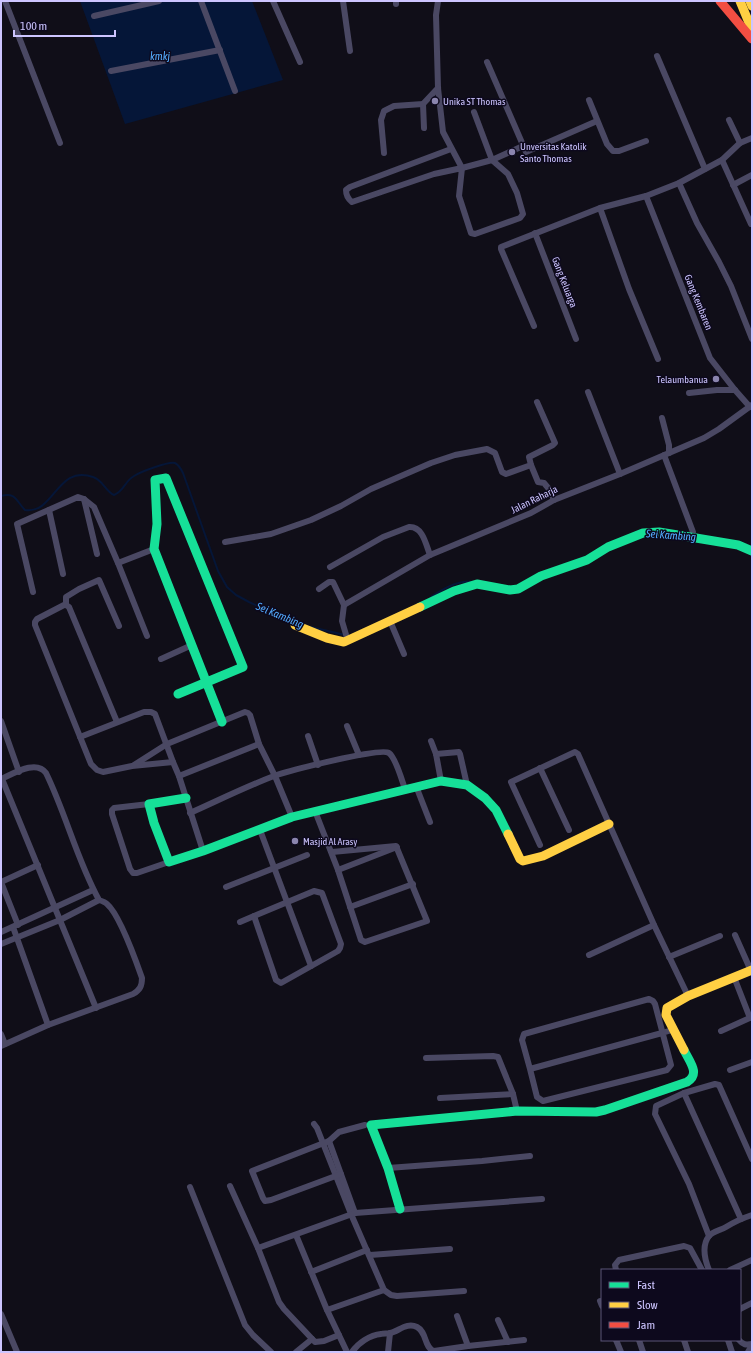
<svg xmlns="http://www.w3.org/2000/svg" width="753" height="1353" font-family="'Asap Condensed',sans-serif">
	<style>
		.water { fill: #051638 }
		.lines { fill: none; stroke-linecap: round; stroke-linejoin: round }
		.stream { stroke: #051638; stroke-width: 2 }
		.street { stroke: #4a4863; stroke-width: 6 }
		.fast { stroke: #16e098; stroke-width: 9 }
		.slow { stroke: #ffcf43; stroke-width: 9 }
		.jam { stroke: #f24e42; stroke-width: 9 }
		.poi-dot { fill: #8b85ae; stroke: #0d091d; stroke-width: 1.5 }
		.labels { text-anchor: middle; stroke-width: 3; stroke-linejoin: round; paint-order: stroke }
		.poi-label { font-size: 10px; fill: #cdc5ff; stroke: #0d091d; text-anchor: start }
		.street-label { font-size: 10px; fill: #cdc5ff; stroke: #0d091d }
		.water-label { font-size: 11px; font-style: italic; fill: #53acff; stroke: #0d091d }
	</style>
	<rect width="100%" height="100%" fill="#100e18"/>
	<path class="water" d="M80 1H252L283 80 125 124Z"/>
	<g class="lines">
		<g class="stream">
			<path d="M1 496C16 492 16 501 25 510 54 515 57 464 93 477 103 480 105 491 114 495 124 491 125 481 134 476 140 472 169 461 175 463 179 465 181 469 183 473L218 571 227 587 236 595 249 602 264 609 278 613 295 622"/>
			<path d="M431 597C442 590 457 580 471 582"/>
			<path d="M311 627 345 635"/>
		</g>
		<g class="street">
			<path d="M5 1 60 143"/>
			<path d="M201 1 235 91"/>
			<path d="M273 1 300 62"/>
			<path d="M343 1 350 51"/>
			<path d="M438 1 436 15 438 88 443 132 462 168 492 160 523 146"/>
			<path d="M396 4V1"/>
			<path d="M94 16 159 1"/>
			<path d="M657 56 705 169"/>
			<path d="M487 62 526 152 597 121"/>
			<path d="M111 71 220 50"/>
			<path d="M589 100 607 144 613 151H619L646 141"/>
			<path d="M423 104 424 128"/>
			<path d="M729 120 740 143"/>
			<path d="M451 149 350 187 346 190C346 196 348 199 352 202L434 174 462 168 459 196 471 233 475 234 520 218 523 214 517 193 508 174 492 160 474 112"/>
			<path d="M384 153 381 120 384 111 394 106 423 104 438 88"/>
			<path d="M722 160 751 224"/>
			<path d="M679 183 697 223 719 262 731 286 752 339"/>
			<path d="M733 185 752 175"/>
			<path d="M646 196 710 358 735 390 750 407"/>
			<path d="M600 208 629 289 658 359"/>
			<path d="M535 233 576 339"/>
			<path d="M534 326 501 249V247L600 208 646 196 679 183 722 160 740 143 752 138"/>
			<path d="M588 392 620 474"/>
			<path d="M689 393 717 390H735"/>
			<path d="M662 418 669 445V453"/>
			<path d="M664 455 693 532"/>
			<path d="M531 465 538 482 544 483 549 489 554 500"/>
			<path d="M84 499 97 554"/>
			<path d="M49 510 63 574"/>
			<path d="M225 542 271 534 311 520 341 506 371 489 431 463 455 455 487 449 495 453 502 472 506 474 531 465 529 457 553 445 555 443 537 402"/>
			<path d="M118 563 154 549"/>
			<path d="M330 567 383 537 409 527C423 526 426 545 430 555"/>
			<path d="M319 589 329 582H333L344 605"/>
			<path d="M33 592 17 524 78 497 84 499 94 507 118 563 147 636"/>
			<path d="M66 605V597L79 589 99 580 119 626"/>
			<path d="M344 605 430 555 531 513 554 500 620 474 704 438 719 429 752 405"/>
			<path d="M344 605 342 621 347 638"/>
			<path d="M390 621 404 654"/>
			<path d="M161 659 192 645"/>
			<path d="M1 721 19 772"/>
			<path d="M117 722 69 607 66 605H64L37 619 35 622V625L91 764 97 770 103 772 132 766 173 762 179 776 203 851"/>
			<path d="M347 726 359 755"/>
			<path d="M308 736 318 765"/>
			<path d="M80 737 144 712H151L155 714 173 762"/>
			<path d="M431 741 436 754 441 781"/>
			<path d="M436 754 459 752 460 754 467 785"/>
			<path d="M134 765 167 744 245 712 248 713 250 715 259 744 275 776 292 817"/>
			<path d="M540 768 569 830"/>
			<path d="M179 776 259 744"/>
			<path d="M1 779C13 774 36 759 46 773 66 814 77 860 99 900 102 901 105 902 107 904 120 915 136 961 142 978 142 986 140 990 133 994L48 1025 1 1046"/>
			<path d="M2 779 96 1008"/>
			<path d="M416 786 430 822"/>
			<path d="M149 804 114 808 112 810V814L130 869 133 873H137L169 862"/>
			<path d="M315 811 338 870 361 940 365 942 427 921 396 846 332 852"/>
			<path d="M190 813C217 801 245 787 274 776 288 771 381 747 389 753 396 758 402 781 405 789"/>
			<path d="M260 830 311 966"/>
			<path d="M540 845 511 782 575 752 578 754 654 925 688 996"/>
			<path d="M338 870 397 847"/>
			<path d="M1 882 18 925"/>
			<path d="M1 882 38 865"/>
			<path d="M226 887 307 855"/>
			<path d="M314 891 322 893 341 944 340 948 338 951 281 983 276 980 254 916Z"/>
			<path d="M350 907 413 884"/>
			<path d="M240 922 254 916"/>
			<path d="M13 927 48 1025"/>
			<path d="M1 932 93 890"/>
			<path d="M735 935 751 971"/>
			<path d="M1 944 60 920 99 900"/>
			<path d="M589 955 654 925"/>
			<path d="M669 957 720 936"/>
			<path d="M734 977 750 1018"/>
			<path d="M721 1031 752 1017"/>
			<path d="M1 1034 5 1044"/>
			<path d="M426 1058 493 1056 498 1057 513 1094 517 1111"/>
			<path d="M530 1069 522 1040 524 1034 649 999 653 1001 655 1004 671 1065 667 1070 543 1101 537 1097 530 1069 662 1033 672 1030"/>
			<path d="M730 1070 752 1062"/>
			<path d="M684 1093 741 1219"/>
			<path d="M440 1098 513 1094"/>
			<path d="M314 1124 317 1128 351 1214 384 1290 391 1295 397 1296 464 1291"/>
			<path d="M329 1141 355 1213"/>
			<path d="M388 1168 482 1161 530 1156"/>
			<path d="M341 1174 271 1200 265 1201 263 1198 252 1171 329 1141 339 1132 365 1125"/>
			<path d="M230 1186 258 1248 279 1302 284 1309 315 1342 324 1341 339 1335"/>
			<path d="M190 1187 245 1325 253 1335 271 1352"/>
			<path d="M296 1235 327 1310 347 1352"/>
			<path d="M709 1236 689 1184 655 1114 656 1106 684 1093 715 1084 719 1085 752 1159"/>
			<path d="M258 1248 355 1213 542 1199"/>
			<path d="M370 1255 450 1249"/>
			<path d="M616 1270 615 1265 619 1260 684 1246 690 1248 702 1270"/>
			<path d="M709 1270C705 1260 701 1246 709 1236 712 1232 721 1230 726 1227 734 1222 743 1218 752 1215"/>
			<path d="M730 1270 752 1260"/>
			<path d="M311 1272 367 1250"/>
			<path d="M600 1301 602 1306"/>
			<path d="M740 1309 752 1303"/>
			<path d="M327 1310 384 1290"/>
			<path d="M1 1314 17 1352"/>
			<path d="M457 1316 468 1346"/>
			<path d="M498 1320 508 1342"/>
			<path d="M616 1340 621 1352"/>
			<path d="M639 1340 643 1352"/>
			<path d="M684 1340 688 1352"/>
			<path d="M728 1340 732 1352"/>
			<path d="M739 1340C743 1345 746 1345 752 1344"/>
			<path d="M296 1352 312 1339"/>
			<path d="M352 1352C358 1343 370 1335 381 1334 384 1333 387 1334 390 1333 399 1331 407 1322 417 1327 427 1332 424 1348 434 1351L468 1346 524 1340"/>
			<path d="M388 1352 390 1333"/>
			<path d="M748 1352 752 1345"/>
		</g>
		<g class="fast">
			<path d="M420 607 454 591 477 584 510 590 518 589 541 576 587 560 608 547 643 533 659 532 684 536 738 545 752 551"/>
			<path d="M178 694 243 667 166 478 155 480 157 524 154 549 222 722"/>
			<path d="M186 798 149 804 154 823 169 862 203 851 292 817 441 781 467 785 485 798 496 810 508 834"/>
			<path d="M400 1209 388 1168 371 1125 517 1111 596 1112 605 1110 687 1082C701 1074 689 1061 684 1050"/>
		</g>
		<g class="slow">
			<path d="M740 1 752 30"/>
			<path d="M750 1 752 6"/>
			<path d="M295 625 327 638 344 642 420 607"/>
			<path d="M508 834 520 859 523 861 543 856 609 824"/>
			<path d="M684 1050 666 1015 667 1008 688 996 752 970"/>
		</g>
		<path class="jam" d="M720 1 752 39"/>
	</g>
	<g class="poi-dot">
		<circle cx="435" cy="101" r="4"/>
		<circle cx="512" cy="152" r="4"/>
		<circle cx="716" cy="379" r="4"/>
		<circle cx="295" cy="841" r="4"/>
	</g>
	<g class="labels">
		<g class="poi-label">
			<text x="443" y="105">Unika ST Thomas</text>
			<text x="520" y="150">Unversitas Katolik<tspan x="520" dy="12">Santo Thomas</tspan></text>
			<text x="708" y="383" text-anchor="end">Telaumbanua</text>
			<text x="303" y="845">Masjid Al Arasy</text>
		</g>
		<g class="street-label">
			<text transform="translate(565 282) rotate(69)" y="4">Gang Keluarga</text>
			<text transform="translate(699 302) rotate(68)" y="4">Gang Kembaren</text>
			<text transform="translate(534 499) rotate(-26)" y="4">Jalan Raharja</text>
		</g>
		<g class="water-label">
			<text x="160" y="60">kmkj</text>
			<text transform="translate(671 535) rotate(4)" y="4">Sei Kambing</text>
			<text transform="translate(280 615) rotate(23)" y="4">Sei Kambing</text>
		</g>
	</g>
	<rect width="753" height="1353" fill="none" stroke="#cdc5ff" stroke-width="4"/>
	<rect x="601" y="1269" width="140" height="72" fill="#0d091d" stroke="#5a5477"/>
	<rect x="609" y="1282" width="20" height="6" fill="#16e098" stroke="#5a5477"/>
	<text x="637" y="1289" font-size="12" fill="#cdc5ff">Fast</text>
	<rect x="609" y="1302" width="20" height="6" fill="#ffcf43" stroke="#5a5477"/>
	<text x="637" y="1309" font-size="12" fill="#cdc5ff">Slow</text>
	<rect x="609" y="1322" width="20" height="6" fill="#f24e42" stroke="#5a5477"/>
	<text x="637" y="1329" font-size="12" fill="#cdc5ff">Jam</text>
	<path d="M14 30v6h101v-6" fill="none" stroke="#cdc5ff" stroke-width="2"/>
	<text x="20" y="30" font-size="12" fill="#cdc5ff" stroke="#0d091d" stroke-width="3" paint-order="stroke">100 m</text>
</svg>
